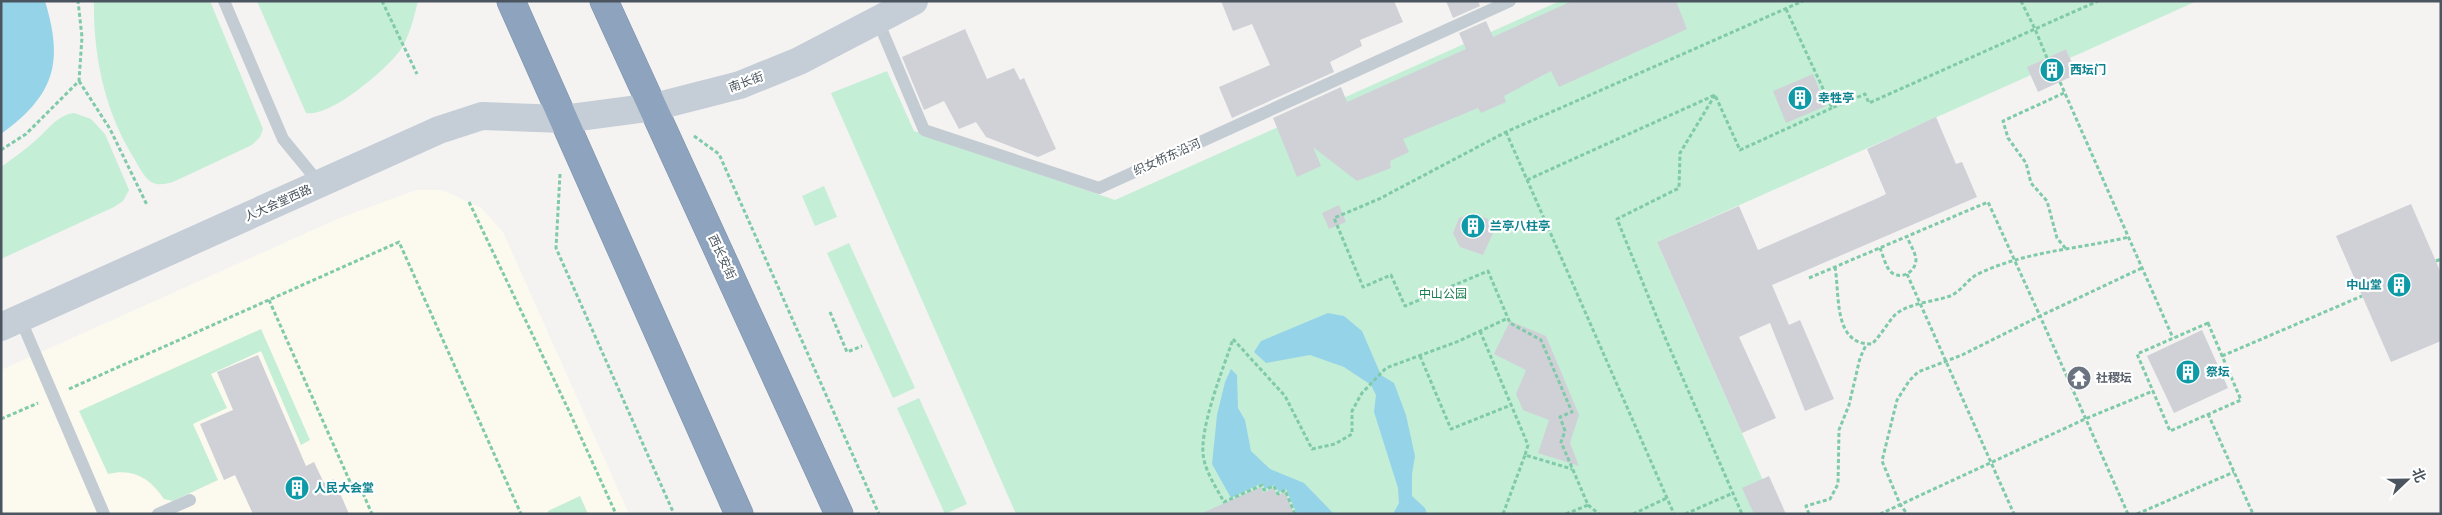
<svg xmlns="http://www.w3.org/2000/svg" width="2442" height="515" font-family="Signika,'Noto Sans SC',sans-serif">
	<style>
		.commercial { fill: #fcf9ef }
		.green { fill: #c5eed6 }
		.water { fill: #95d4e8 }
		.building { fill: #d0d1d6 }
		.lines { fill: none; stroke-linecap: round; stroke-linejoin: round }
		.highway-casing { stroke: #798ea9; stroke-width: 29 }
		.path { stroke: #7fcaa8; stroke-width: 3; stroke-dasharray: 4 2.5; stroke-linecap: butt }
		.lane { stroke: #c4ccd3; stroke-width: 12 }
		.secondary { stroke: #c5cdd7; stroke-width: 28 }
		.highway { stroke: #8ea3bd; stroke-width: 28 }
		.labels { text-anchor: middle; stroke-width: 4.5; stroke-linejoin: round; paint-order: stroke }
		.culture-label { font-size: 12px; font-weight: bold; fill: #0d838f; stroke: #fff; text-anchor: start }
		.street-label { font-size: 12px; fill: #4b555f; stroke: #fff }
		.park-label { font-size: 12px; fill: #1e7e51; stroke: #fff }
		.worship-label { font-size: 12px; font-weight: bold; fill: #5b616d; stroke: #fff; text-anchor: start }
	</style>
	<rect width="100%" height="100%" fill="#f4f3f2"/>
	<path class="commercial" d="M416 190H443L481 208 503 232 629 514H1V370L335 220Z"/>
	<g class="green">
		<path d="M94 1H210L263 129 260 137 252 145 173 182C166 184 158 186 151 182 144 177 139 167 135 160 105 113 93 56 94 1Z"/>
		<path d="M257 1H418C414 17 409 39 399 52 383 72 331 117 306 113Z"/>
		<path d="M1560 1H2197L2070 58 2066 49 2028 67 2031 75 1657 242 1778 514H1016L831 93 887 71 914 131 1115 200Z"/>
		<path d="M74 113 91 119 105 134 129 190 123 201 114 207 1 259V167C13 158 25 150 36 140 48 130 57 115 74 113Z"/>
		<path d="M824 186 837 217 815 226 802 196Z"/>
		<path d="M849 243 915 388 893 398 827 253Z"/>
		<path d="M261 329 310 440 301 445 261 351 211 374 227 408 193 424 218 480 173 501 164 499C150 478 133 468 108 474L79 411Z"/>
		<path d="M919 398 967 504 945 514 897 408Z"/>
		<path d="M580 496 588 514H549L548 511Z"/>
	</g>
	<g class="water">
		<path d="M1 1H45C64 64 54 95 1 134Z"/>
		<path d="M1328 313 1344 316 1362 331 1381 375 1394 383 1406 415 1415 456 1412 474V496L1425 508 1427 514H1393L1399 503 1398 488 1374 412 1376 395 1371 385 1344 367 1310 355 1266 363 1254 352 1261 341Z"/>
		<path d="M1231 369 1237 375 1238 408 1245 420 1251 451 1270 469 1304 483 1334 514H1297L1286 489 1279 492 1275 485 1265 489 1262 483 1231 498 1212 464 1217 415 1225 382Z"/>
	</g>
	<g class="building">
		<path d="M1221 1H1394L1403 22 1360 40 1362 46 1330 62 1334 72 1232 118 1219 87 1270 65 1252 24 1233 31Z"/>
		<path d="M1446 1H1478L1480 6 1453 18Z"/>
		<path d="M1572 1H1676L1687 29 1559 87 1551 71 1504 96 1506 102 1481 113 1478 108 1403 139 1409 152 1390 161 1391 168 1357 181 1313 147 1321 166 1297 177 1273 118 1341 87 1347 102 1466 49 1459 33 1486 21 1493 37Z"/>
		<path d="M965 29 987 79 1014 68 1020 80 1024 78 1056 149 1038 157 986 137 976 122 959 129 944 101 924 110 902 57Z"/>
		<path d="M2066 49 2077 74 2038 92 2027 67Z"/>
		<path d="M1813 74 1826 106 1786 123 1773 91Z"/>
		<path d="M1936 117 1956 164 1962 162 1977 197 1772 285 1789 325 1800 320 1834 399 1805 411 1770 323 1739 337 1776 418 1742 433 1657 242 1739 206 1758 250 1878 198 1886 194 1867 149Z"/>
		<path d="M2411 204 2441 273V341L2391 362 2336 236Z"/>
		<path d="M1339 205 1346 222 1329 229 1322 213Z"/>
		<path d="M1473 213 1488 219 1493 233 1483 255 1460 247 1453 233 1459 218Z"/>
		<path d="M1510 321 1546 336 1579 415 1570 443 1579 466 1538 453 1549 420 1523 410 1516 394 1526 370 1494 354Z"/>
		<path d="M2202 330 2228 388 2174 413 2147 356Z"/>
		<path d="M258 355 306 466 314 462 324 483 334 479 349 514H253L235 475 224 480 200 424 233 410 217 372Z"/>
		<path d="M1769 476 1786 514H1754L1742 488Z"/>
		<path d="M1261 487 1263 493 1274 488 1277 496 1285 492 1294 514H1200Z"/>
	</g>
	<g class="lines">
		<defs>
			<g id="highway">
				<path d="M511 1 739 514"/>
				<path d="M604 1 839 514"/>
			</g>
		</defs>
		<use href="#highway" class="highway-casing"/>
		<g class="path">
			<path d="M382 1 417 74"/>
			<path d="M2021 1 2035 29 2098 1"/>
			<path d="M1786 9 1832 108 1865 94 1869 103 2035 29 2047 58"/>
			<path d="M79 81 110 129 147 205"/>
			<path d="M2060 82 2173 338"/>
			<path d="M2064 93 2003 121 2008 138 2026 163 2031 183 2047 201 2057 238 2066 249"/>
			<path d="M1715 95 1680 153 1679 188 1617 219 1664 335 1742 514"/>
			<path d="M1506 132 1674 514"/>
			<path d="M694 136 719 154 879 514"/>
			<path d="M1 150 26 134 79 81 82 37 78 1"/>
			<path d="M560 174 556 248 674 514"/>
			<path d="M1527 180 1715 95 1740 150 1832 108"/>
			<path d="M469 202 569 411 616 514"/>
			<path d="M1880 248C1883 255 1885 265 1890 271 1899 281 1916 273 1916 259 1915 252 1910 244 1907 237"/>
			<path d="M2436 261 2441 259"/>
			<path d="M1835 267C1840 296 1833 345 1872 344 1880 336 1886 326 1893 317 1905 303 1934 302 1950 296 1962 291 1968 278 1980 273 2027 251 2079 249 2129 237"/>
			<path d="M1907 274 2014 514"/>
			<path d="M1809 278 1988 202 2040 316 1962 355 1918 372 1909 381 1897 400 1882 461 1900 504 1907 514"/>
			<path d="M269 300 351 484 358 482 372 514"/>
			<path d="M830 312 847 352 862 346"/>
			<path d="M2208 323 2241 400 2170 431 2137 354Z"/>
			<path d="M1480 331 1528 445 1525 455"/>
			<path d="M1420 356 1451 429 1511 405"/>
			<path d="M2222 356 2362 296"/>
			<path d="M69 389 399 242 521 514"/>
			<path d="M2208 414 2253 514"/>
			<path d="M1 419 38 403"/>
			<path d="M1588 505 1599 514"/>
			<path d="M1295 514 1285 490 1278 494 1274 486 1264 490 1262 485 1224 502C1217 489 1207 474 1204 460 1197 432 1224 367 1233 339L1285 396 1312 449 1335 444 1352 434V411L1362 393 1386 368 1459 341 1508 318"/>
			<path d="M1503 514 1525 455 1572 469"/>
			<path d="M1566 514 1588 505 1561 442 1565 431 1560 417 1572 412 1541 340 1510 323 1488 271 1405 306 1391 275 1363 287 1334 218 1379 199 1506 132 1803 1"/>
			<path d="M1633 514 1667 498"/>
			<path d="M1685 514 1733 493"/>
			<path d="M1809 514 1806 506 1830 499 1838 484 1839 430 1849 405 1860 358 1866 345"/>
			<path d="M1880 514 2085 419 2153 391"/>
			<path d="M2128 514 2040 316 2142 268"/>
			<path d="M2137 514 2234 472"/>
		</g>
		<g class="lane">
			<path d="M224 1 283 139 320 184"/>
			<path d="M878 21 924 130 1099 188 1510 1"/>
			<path d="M20 318 104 514"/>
			<path d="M158 514 190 500"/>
		</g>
		<path class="secondary" d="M1 327 439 130 482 116 563 119 654 107 740 85 799 61 914 1"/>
		<use href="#highway" class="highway"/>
	</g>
	<defs>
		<symbol id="building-disc" viewBox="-11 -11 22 22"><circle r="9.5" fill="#0f9aa8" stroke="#fff"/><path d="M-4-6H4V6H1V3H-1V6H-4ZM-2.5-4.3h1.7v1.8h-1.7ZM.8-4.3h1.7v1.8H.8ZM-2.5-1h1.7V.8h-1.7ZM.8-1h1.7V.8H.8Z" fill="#fff"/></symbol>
		<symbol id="temple-disc" viewBox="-11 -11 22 22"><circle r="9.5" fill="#6b7280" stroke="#fff"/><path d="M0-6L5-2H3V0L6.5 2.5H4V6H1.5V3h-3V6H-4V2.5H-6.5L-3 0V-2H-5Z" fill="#fff"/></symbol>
	</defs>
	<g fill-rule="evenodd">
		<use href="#building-disc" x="2038" y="56" width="28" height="28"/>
		<use href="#building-disc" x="1786" y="84" width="28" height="28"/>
		<use href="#building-disc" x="1459" y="212" width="28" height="28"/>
		<use href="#building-disc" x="2385" y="271" width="28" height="28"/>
		<use href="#building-disc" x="2174" y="358" width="28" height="28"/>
		<use href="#temple-disc" x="2065" y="364" width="28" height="28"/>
		<use href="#building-disc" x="283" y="474" width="28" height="28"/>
	</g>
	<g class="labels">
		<g class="culture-label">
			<text x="2070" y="74">西坛门</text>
			<text x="1818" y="102">幸牲亭</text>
			<text x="1490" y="230">兰亭八柱亭</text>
			<text x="2382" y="289" text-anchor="end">中山堂</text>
			<text x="2206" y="376">祭坛</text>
			<text x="314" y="492">人民大会堂</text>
		</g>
		<g class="street-label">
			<text transform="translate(746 82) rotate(-20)" y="4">南长街</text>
			<text transform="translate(1167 157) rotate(-24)" y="4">织女桥东沿河</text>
			<text transform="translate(278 203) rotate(-24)" y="4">人大会堂西路</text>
			<text transform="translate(722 257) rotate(65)" y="4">西长安街</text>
		</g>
		<g class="park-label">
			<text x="1443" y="298">中山公园</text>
		</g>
		<g class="worship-label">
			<text x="2096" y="382">社稷坛</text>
		</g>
	</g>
	<rect width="2442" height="515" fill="none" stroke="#4b555f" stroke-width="5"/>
	<g transform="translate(2407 480) rotate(68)" stroke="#ffffff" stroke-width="4" paint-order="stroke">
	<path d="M0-4L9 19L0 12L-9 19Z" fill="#4b555f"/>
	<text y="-8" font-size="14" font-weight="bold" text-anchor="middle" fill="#4b555f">北</text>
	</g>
</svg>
